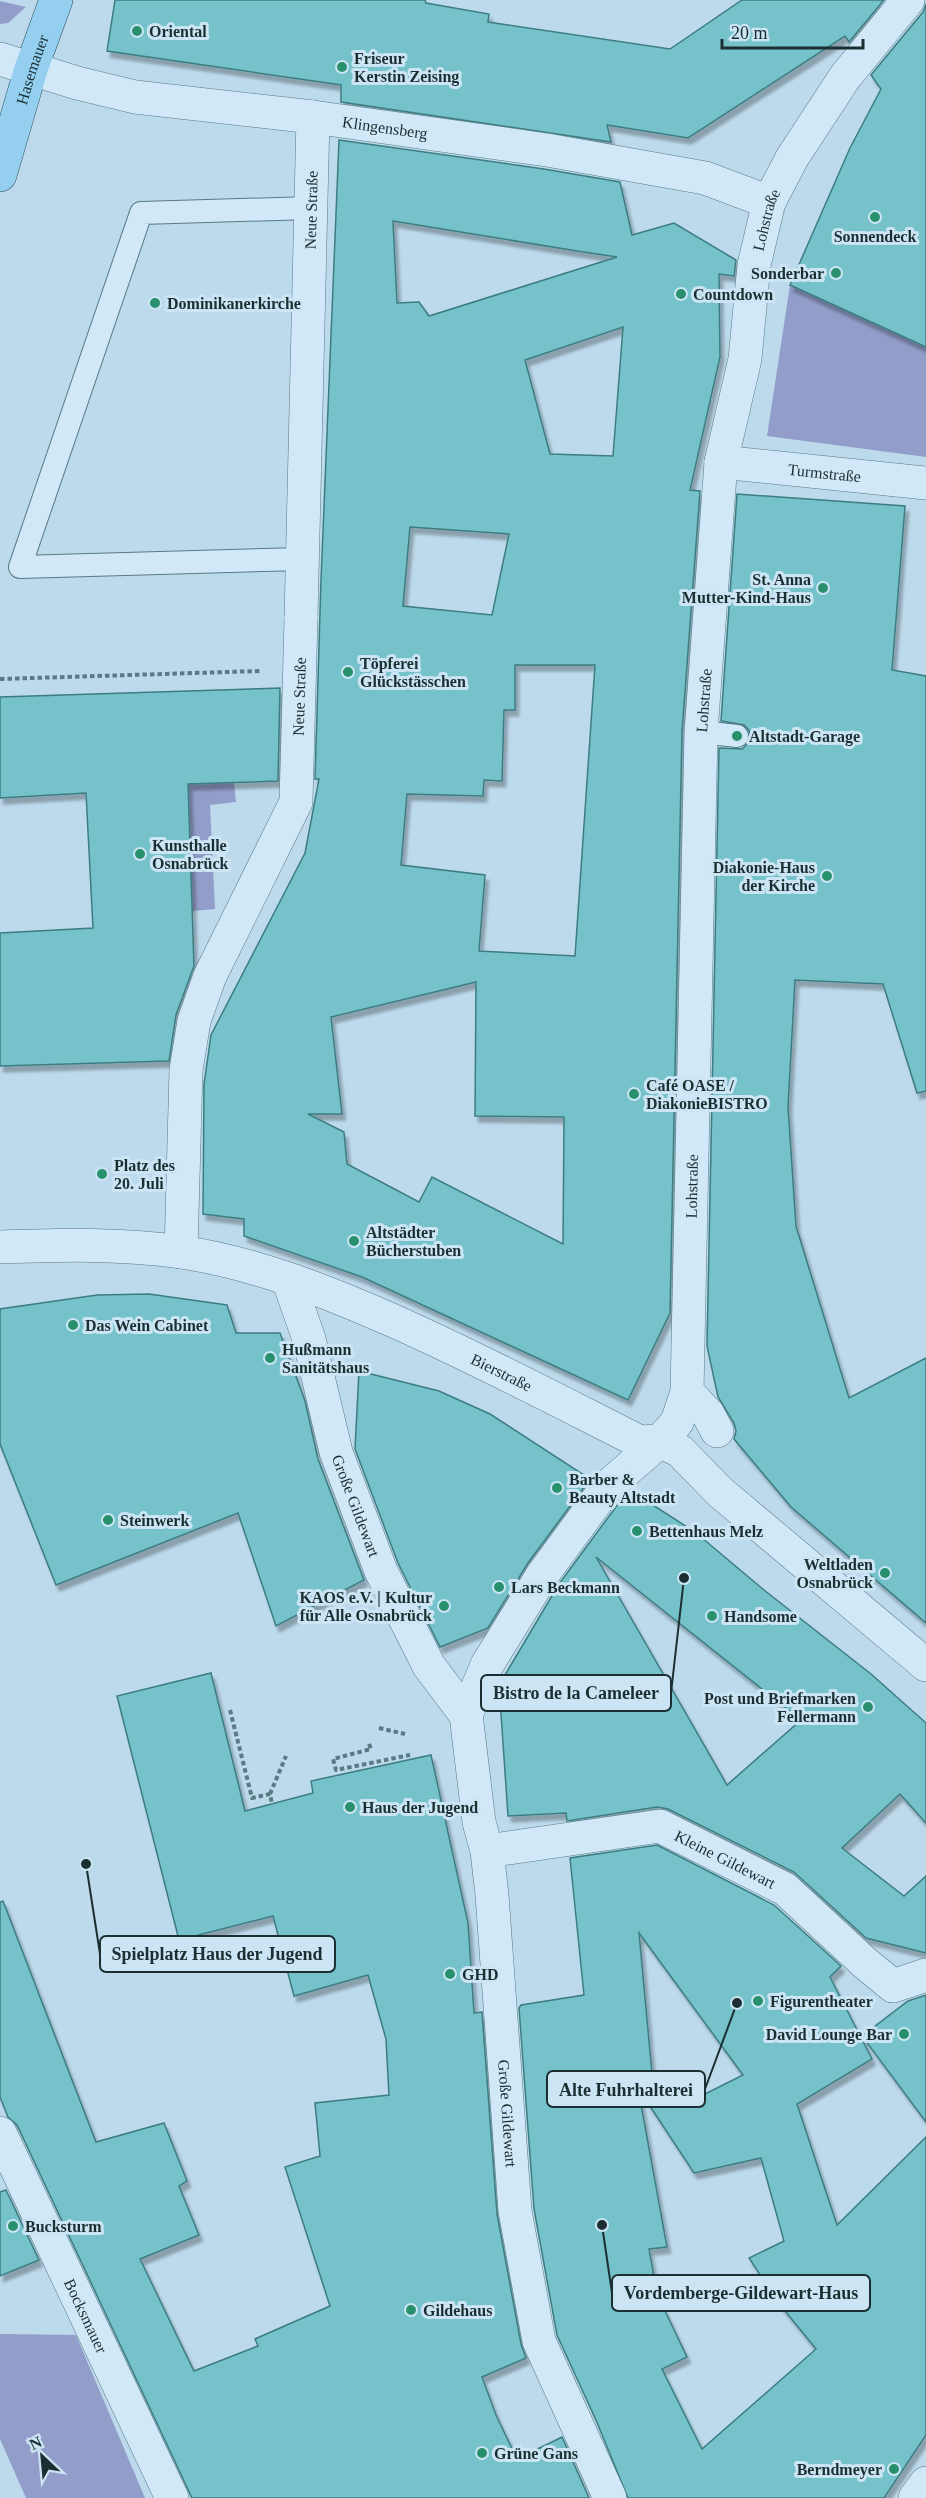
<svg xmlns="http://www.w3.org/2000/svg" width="926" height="2498" font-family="Georgia,serif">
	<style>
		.green { fill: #929dc9 }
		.building { fill: #74c2ca; stroke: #3d7d82; stroke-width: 1.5; fill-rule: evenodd; filter: url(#shadow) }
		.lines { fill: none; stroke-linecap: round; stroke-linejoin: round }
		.service-casing { stroke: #577a83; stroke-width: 24 }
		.pedestrian-casing { stroke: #577a83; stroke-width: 34 }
		.minor-casing { stroke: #577a83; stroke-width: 34 }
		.primary-casing { stroke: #2b4b51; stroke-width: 34 }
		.path { stroke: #577a83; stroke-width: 4; stroke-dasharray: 4.5 3; stroke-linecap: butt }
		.service { stroke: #d0e8f7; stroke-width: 22 }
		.pedestrian { stroke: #d0e8f7; stroke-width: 33 }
		.minor { stroke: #d0e8f7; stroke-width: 33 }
		.primary { stroke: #94cff0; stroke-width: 33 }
		.poi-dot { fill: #29906e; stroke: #cce5f4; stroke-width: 2 }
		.labels { text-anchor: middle; stroke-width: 6; stroke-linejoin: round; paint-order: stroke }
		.poi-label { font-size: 16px; font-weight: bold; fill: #1b2f33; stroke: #cce5f4; text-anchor: start }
		.street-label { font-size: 16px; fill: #1b2f33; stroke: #cce5f4 }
		.leader { fill: none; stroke: #1b2f33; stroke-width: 2 }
		.callout-dot { fill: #1b2f33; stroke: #cce5f4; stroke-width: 2 }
		.callout { fill: #cce5f4; stroke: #1b2f33; stroke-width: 2 }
		.callout-label { font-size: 18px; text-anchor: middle; font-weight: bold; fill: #1b2f33 }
	</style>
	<defs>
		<filter id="shadow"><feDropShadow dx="3.5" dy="6" stdDeviation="1.5" flood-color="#0004"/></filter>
	</defs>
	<rect width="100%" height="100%" fill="#bddaec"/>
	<g class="green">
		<path d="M0 1 26 7 8 23 0 24Z"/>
		<path d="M790 285 926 347V457L767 436Z"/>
		<path d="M234 783 236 802 210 805 215 909 192 911 188 784Z"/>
		<path d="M0 2334 76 2335 145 2498H26L0 2439Z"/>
	</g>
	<g class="building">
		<path d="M115 0H425L426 3 489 14 488 22 670 49 742 0H884L849 42 845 36 688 138 607 125 611 142 341 102V85L107 51Z"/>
		<path d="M926 4V347L790 285 850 148 881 89 871 75 923 12Z"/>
		<path d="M339 140 544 169 620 182 632 235 674 223 736 260 734 276 719 274 720 357 690 490 700 491 682 732 670 1313 628 1400 362 1277 244 1236V1219L203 1214 204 1084 211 1035 305 853 319 779H315L321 580ZM393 221 577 251 617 257 429 316 419 302 397 303ZM623 327 613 456 550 454 525 360ZM410 527 509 534 492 615 403 606ZM515 665H595L575 956 479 951 485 875 401 865 407 794 483 796 484 780 502 781 504 710H515ZM476 982 475 1116 564 1117 563 1244 432 1177 419 1202 347 1164 344 1132 308 1114H342L331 1017Z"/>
		<path d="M737 494 905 506 892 670 926 676V1091L917 1093 883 984 795 980 788 1107 796 1226 849 1398 926 1358V1623L791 1507 734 1439 736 1431 734 1423 718 1397 707 1346 719 748 742 749 748 743 750 737 749 730 744 725 721 721Z"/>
		<path d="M280 688 278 781 188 784 194 966 176 1015 169 1061 0 1066V933L93 928 86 793 0 798V697Z"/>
		<path d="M149 1294 227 1305 236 1333H280L305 1401 318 1459 364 1580 276 1626 238 1513 56 1585 0 1444V1309L97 1295Z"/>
		<path d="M359 1371 439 1391 490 1414 590 1479 528 1563 488 1628 440 1647 398 1563 355 1449Z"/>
		<path d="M631 1491 695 1532 764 1590 871 1674 926 1723V1823L900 1794 842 1848 904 1896 926 1876V1953L866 1938 794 1872 668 1809 657 1807 567 1821 566 1813 508 1816 499 1685 559 1584 621 1500ZM596 1557 801 1720 727 1785Z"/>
		<path d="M211 1673 245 1811 313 1793 311 1781 431 1755 468 1923 474 2013 482 2012 497 2214 521 2344 526 2358 482 2377 496 2415 517 2459 562 2437 589 2498H192L17 2125 8 2117 0 2097V1902L3 1901 96 2142 164 2123 187 2181 179 2186 199 2235 140 2259 194 2371 258 2346 255 2339 330 2306 285 2167 320 2156 315 2103 389 2095 386 2039 368 1975 294 1996 273 1916 179 1940 117 1696Z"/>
		<path d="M657 1845 774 1905 841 1966 830 1977 872 2059 797 2104 837 2225 926 2137V2435L884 2498H628L596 2420 557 2335 534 2209 519 2008 521 2005 584 1995 570 1858ZM639 1933 743 2075 699 2097 655 2106ZM638 2088 694 2173 761 2158 784 2241 749 2258 781 2306 816 2349 702 2449 662 2369 687 2357 657 2294 649 2249 667 2247Z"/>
		<path d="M926 1995V2122L862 2036 908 2001Z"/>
		<path d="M6 2190 39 2260 0 2276V2192Z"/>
	</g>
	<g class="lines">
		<defs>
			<g id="service">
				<path d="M302 559 20 567 141 213 311 208"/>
				<path d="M701 732 737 736"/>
			</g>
			<g id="pedestrian">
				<path id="s1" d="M721 462 926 483"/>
				<path id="s2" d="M181 1252 186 1070 194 1021 210 976 296 802 301 618"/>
				<path id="s3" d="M288 1279 309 1339 336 1452 381 1571 429 1666 466 1715 479 1822 487 1851 492 1895 515 2211 539 2341 610 2498"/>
				<path d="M687 1392 708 1414 717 1431"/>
				<path d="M466 1715 487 1665 543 1574 607 1487 660 1441 680 1451 720 1492 926 1665"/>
				<path id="s4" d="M487 1851 660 1826 785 1889 865 1963 893 1986 926 1975"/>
				<path id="s5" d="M0 2133 172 2498"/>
				<path d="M915 2498 926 2483"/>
			</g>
			<g id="minor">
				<path id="s6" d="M0 59 77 83 135 97 313 117 547 150 705 178 769 202"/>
				<path id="s7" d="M301 618 313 117"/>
				<path id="s8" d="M0 1247C61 1245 121 1243 181 1252 256 1263 328 1292 396 1322 479 1359 559 1401 640 1442L660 1441 677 1422 687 1392 701 732 721 462 745 359 754 265 769 202 792 158 845 77 908 0"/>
			</g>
			<g id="primary">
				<path id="s9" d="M0 175 31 69 56 0"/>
			</g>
		</defs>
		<use href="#service" class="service-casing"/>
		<use href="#pedestrian" class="pedestrian-casing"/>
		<use href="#minor" class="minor-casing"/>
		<use href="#primary" class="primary-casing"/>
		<g class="path">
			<path d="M0 679 260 671"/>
			<path d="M230 1710 252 1798 270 1794 272 1804"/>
			<path d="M379 1728 405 1734"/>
			<path d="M369 1744 371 1749 333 1759 336 1770 410 1755"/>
			<path d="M270 1794 286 1756"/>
		</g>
		<use href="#service" class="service"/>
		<use href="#pedestrian" class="pedestrian"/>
		<use href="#minor" class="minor"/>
		<use href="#primary" class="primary"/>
	</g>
	<g class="poi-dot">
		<circle cx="137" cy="31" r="6"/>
		<circle cx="342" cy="67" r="6"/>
		<circle cx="875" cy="217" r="6"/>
		<circle cx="836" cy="273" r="6"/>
		<circle cx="681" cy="294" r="6"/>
		<circle cx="155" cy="303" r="6"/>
		<circle cx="823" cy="588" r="6"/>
		<circle cx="348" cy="672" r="6"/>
		<circle cx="737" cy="736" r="6"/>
		<circle cx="140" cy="854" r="6"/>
		<circle cx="827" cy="876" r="6"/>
		<circle cx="634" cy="1094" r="6"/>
		<circle cx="102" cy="1174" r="6"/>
		<circle cx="354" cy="1241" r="6"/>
		<circle cx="73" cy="1325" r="6"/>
		<circle cx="270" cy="1358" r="6"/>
		<circle cx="557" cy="1488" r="6"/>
		<circle cx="108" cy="1520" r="6"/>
		<circle cx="637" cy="1531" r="6"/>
		<circle cx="885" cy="1573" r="6"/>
		<circle cx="499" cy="1587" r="6"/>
		<circle cx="444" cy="1606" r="6"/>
		<circle cx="712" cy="1616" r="6"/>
		<circle cx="868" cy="1707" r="6"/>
		<circle cx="350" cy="1807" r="6"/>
		<circle cx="450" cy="1974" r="6"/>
		<circle cx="758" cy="2001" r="6"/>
		<circle cx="904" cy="2034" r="6"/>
		<circle cx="13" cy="2226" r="6"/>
		<circle cx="411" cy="2310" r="6"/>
		<circle cx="482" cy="2453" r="6"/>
		<circle cx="894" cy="2469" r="6"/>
	</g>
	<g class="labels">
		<g class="poi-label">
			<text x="149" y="37">Oriental</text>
			<text x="354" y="64">Friseur<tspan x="354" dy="18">Kerstin Zeising</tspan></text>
			<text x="875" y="242" text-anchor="middle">Sonnendeck</text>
			<text x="824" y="279" text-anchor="end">Sonderbar</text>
			<text x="693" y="300">Countdown</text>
			<text x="167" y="309">Dominikanerkirche</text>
			<text x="811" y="585" text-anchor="end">St. Anna<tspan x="811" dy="18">Mutter-Kind-Haus</tspan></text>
			<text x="360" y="669">Töpferei<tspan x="360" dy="18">Glückstässchen</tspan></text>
			<text x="749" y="742">Altstadt-Garage</text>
			<text x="152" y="851">Kunsthalle<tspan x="152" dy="18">Osnabrück</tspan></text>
			<text x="815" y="873" text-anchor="end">Diakonie-Haus<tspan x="815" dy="18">der Kirche</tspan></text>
			<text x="646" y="1091">Café OASE /<tspan x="646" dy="18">DiakonieBISTRO</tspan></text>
			<text x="114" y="1171">Platz des<tspan x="114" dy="18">20. Juli</tspan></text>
			<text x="366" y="1238">Altstädter<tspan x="366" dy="18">Bücherstuben</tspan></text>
			<text x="85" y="1331">Das Wein Cabinet</text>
			<text x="282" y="1355">Hußmann<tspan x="282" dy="18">Sanitätshaus</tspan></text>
			<text x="569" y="1485">Barber &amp;<tspan x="569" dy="18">Beauty Altstadt</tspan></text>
			<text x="120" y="1526">Steinwerk</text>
			<text x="649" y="1537">Bettenhaus Melz</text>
			<text x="873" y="1570" text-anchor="end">Weltladen<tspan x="873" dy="18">Osnabrück</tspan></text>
			<text x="511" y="1593">Lars Beckmann</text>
			<text x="432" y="1603" text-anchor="end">KAOS e.V. | Kultur<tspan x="432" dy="18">für Alle Osnabrück</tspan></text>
			<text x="724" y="1622">Handsome</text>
			<text x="856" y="1704" text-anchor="end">Post und Briefmarken<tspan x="856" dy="18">Fellermann</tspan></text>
			<text x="362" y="1813">Haus der Jugend</text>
			<text x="462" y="1980">GHD</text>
			<text x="770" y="2007">Figurentheater</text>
			<text x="892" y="2040" text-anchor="end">David Lounge Bar</text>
			<text x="25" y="2232">Bucksturm</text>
			<text x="423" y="2316">Gildehaus</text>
			<text x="494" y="2459">Grüne Gans</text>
			<text x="882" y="2475" text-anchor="end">Berndmeyer</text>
		</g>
		<g class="street-label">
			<text dy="6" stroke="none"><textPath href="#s9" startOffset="110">Hasemauer</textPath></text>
			<text dy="6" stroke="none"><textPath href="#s6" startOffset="392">Klingensberg</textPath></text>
			<text dy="6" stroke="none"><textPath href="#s7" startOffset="408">Neue Straße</textPath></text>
			<text dy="6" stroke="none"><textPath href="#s8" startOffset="1935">Lohstraße</textPath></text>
			<text dy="6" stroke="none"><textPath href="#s1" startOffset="104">Turmstraße</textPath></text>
			<text dy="6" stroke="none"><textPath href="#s2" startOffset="579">Neue Straße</textPath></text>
			<text dy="6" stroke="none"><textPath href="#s8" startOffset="1449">Lohstraße</textPath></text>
			<text dy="6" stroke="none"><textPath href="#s8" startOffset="963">Lohstraße</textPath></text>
			<text dy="6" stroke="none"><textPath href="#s8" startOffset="525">Bierstraße</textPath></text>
			<text dy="6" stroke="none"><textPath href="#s3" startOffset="237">Große Gildewart</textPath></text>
			<text dy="6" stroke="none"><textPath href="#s4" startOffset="248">Kleine Gildewart</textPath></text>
			<text dy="6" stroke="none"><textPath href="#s3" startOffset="876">Große Gildewart</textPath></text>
			<text dy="6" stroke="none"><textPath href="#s5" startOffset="202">Bocksmauer</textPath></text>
		</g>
	</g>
	<path class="leader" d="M684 1578L671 1693M86 1864L100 1954M737 2003L705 2089M602 2225L612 2293"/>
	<g class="callout-dot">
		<circle cx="684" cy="1578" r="6"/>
		<circle cx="86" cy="1864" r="6"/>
		<circle cx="737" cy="2003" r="6"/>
		<circle cx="602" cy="2225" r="6"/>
	</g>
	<g class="callout">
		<rect x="481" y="1675" width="190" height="36" rx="6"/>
		<rect x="100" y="1936" width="235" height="36" rx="6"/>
		<rect x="547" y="2071" width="158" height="36" rx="6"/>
		<rect x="612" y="2275" width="258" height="36" rx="6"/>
	</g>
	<g class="callout-label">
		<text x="576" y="1699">Bistro de la Cameleer</text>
		<text x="217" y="1960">Spielplatz Haus der Jugend</text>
		<text x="626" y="2096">Alte Fuhrhalterei</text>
		<text x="741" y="2299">Vordemberge-Gildewart-Haus</text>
	</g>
	<g transform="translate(42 2456) rotate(334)" stroke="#cce5f4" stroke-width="4.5" paint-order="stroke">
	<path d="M0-4.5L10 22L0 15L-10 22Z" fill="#1b2f33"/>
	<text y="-9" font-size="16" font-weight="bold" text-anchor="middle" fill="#1b2f33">N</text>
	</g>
	<path d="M722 39v9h141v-9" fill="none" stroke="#1b2f33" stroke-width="3"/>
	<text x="731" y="39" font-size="18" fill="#1b2f33" stroke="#cce5f4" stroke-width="4.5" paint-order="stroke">20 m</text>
</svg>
